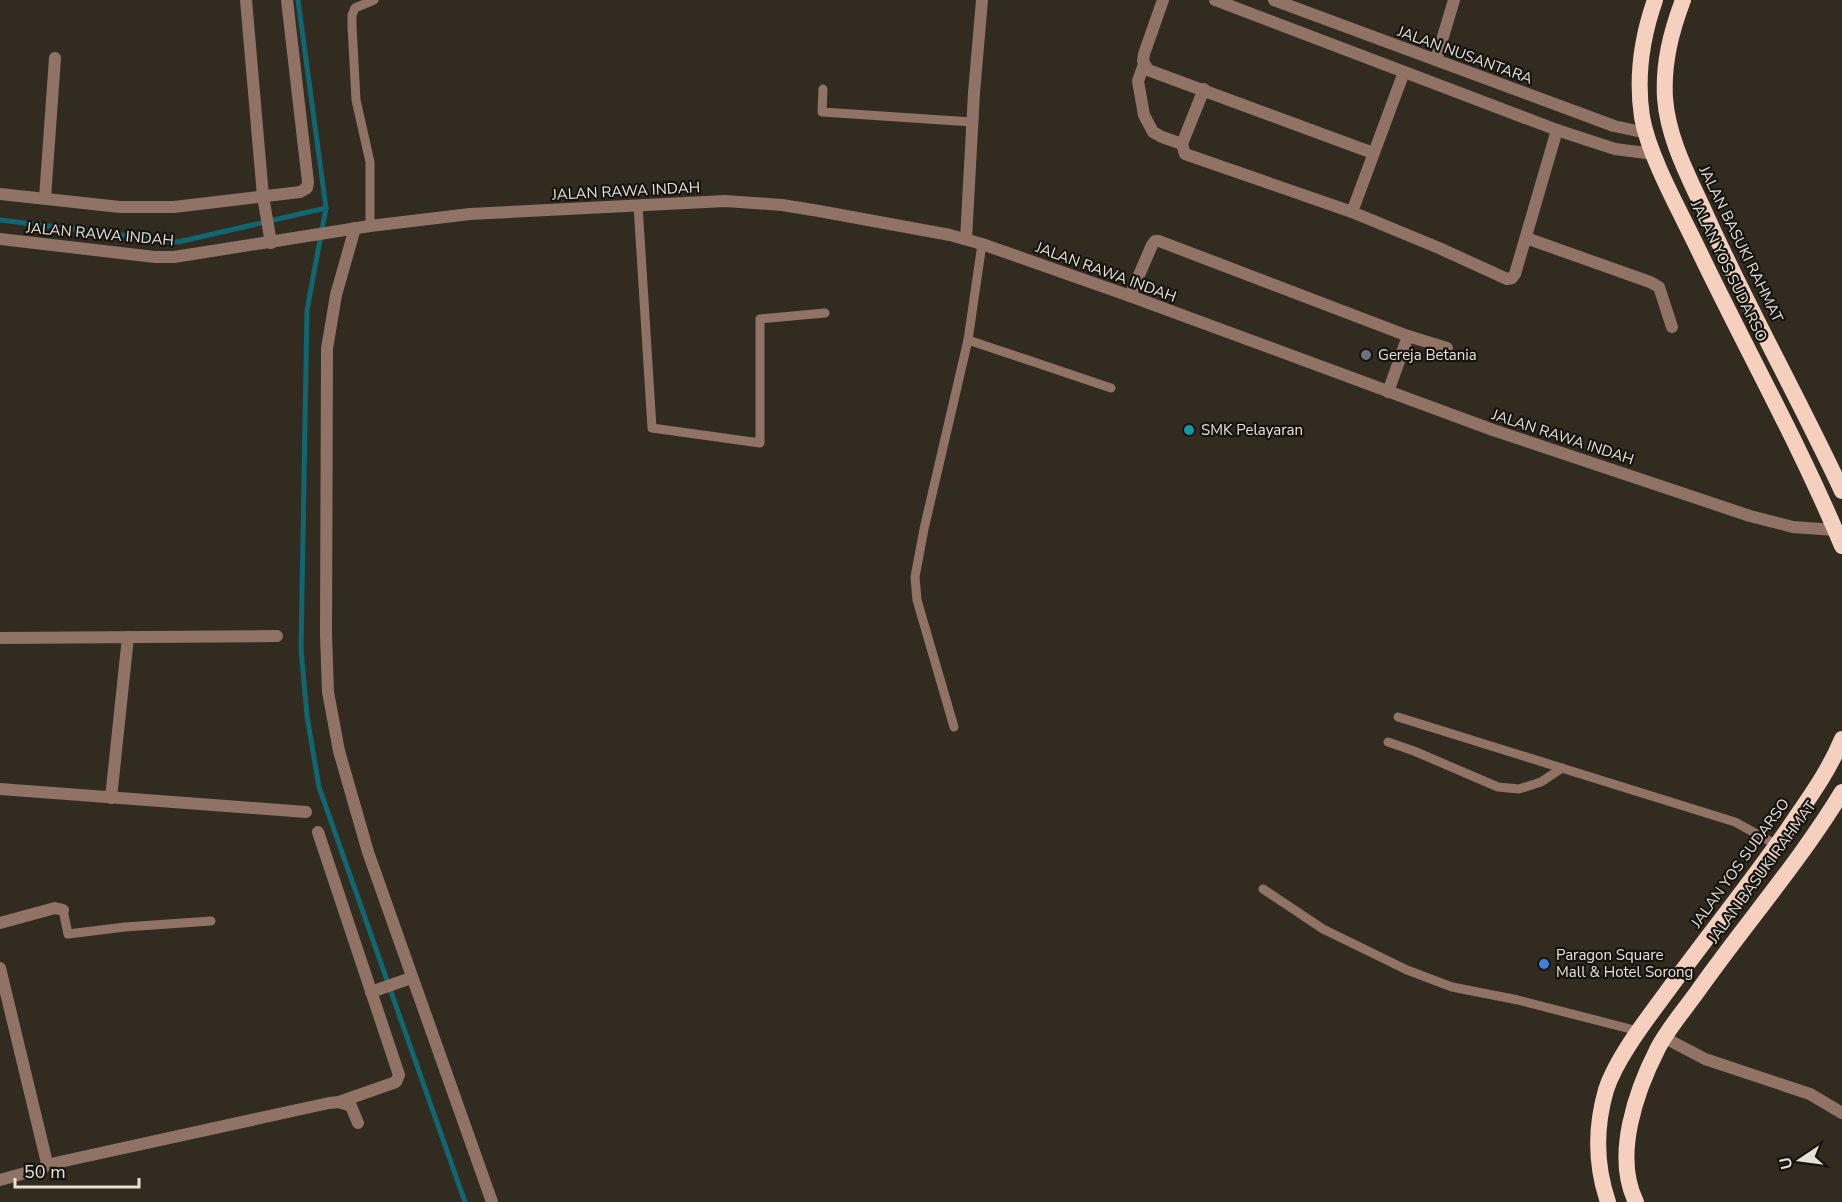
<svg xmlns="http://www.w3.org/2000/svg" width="1842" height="1202" font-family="'Nunito Sans',sans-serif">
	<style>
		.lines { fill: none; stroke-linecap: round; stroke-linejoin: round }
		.stream { stroke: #106671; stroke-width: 5 }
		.service { stroke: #917366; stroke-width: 9 }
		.minor { stroke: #917366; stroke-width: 12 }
		.trunk { stroke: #f6d0bf; stroke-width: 16 }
		.worship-dot { fill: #6b7280; stroke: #17140f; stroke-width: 2 }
		.culture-dot { fill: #0f9aa8; stroke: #17140f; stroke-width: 2 }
		.shop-dot { fill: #3f7fe0; stroke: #17140f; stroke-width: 2 }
		.labels { text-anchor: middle; stroke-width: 4.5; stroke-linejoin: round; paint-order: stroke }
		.street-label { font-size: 15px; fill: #e6e1da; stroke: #17140f }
		.poi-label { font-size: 15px; fill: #e6e1da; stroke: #17140f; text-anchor: start }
	</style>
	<rect width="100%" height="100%" fill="#322b20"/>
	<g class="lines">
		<g class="stream">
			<path d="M298 0 326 208 307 310 301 649 307 716 319 787 465 1202"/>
			<path d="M0 220 178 242 326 208"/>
		</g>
		<g class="service">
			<path d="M823 89 822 112 972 122"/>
			<path d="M638 205 652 428 760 443V319L825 313"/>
			<path d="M370 226V162L356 100 352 26V15L355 8 374 0"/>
			<path d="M968 340 1111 388"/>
			<path d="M1398 717 1735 822 1777 845"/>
			<path d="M954 727 917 600 915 577 924 529 968 340 982 244"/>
			<path d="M1388 742 1414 751 1498 787 1519 789 1541 782 1562 768"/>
			<path d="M1263 889 1323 929 1407 970 1452 987 1518 1000 1638 1031"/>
			<path d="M63 910 68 934 125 927 211 921"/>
		</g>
		<g class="minor">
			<path d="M246 0 263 196 271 243"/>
			<path d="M1163 0 1144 54 1143 61 1148 70 1373 153"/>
			<path d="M1215 0 1557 130 1615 149 1654 154"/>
			<path d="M1274 0 1614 126 1647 133"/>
			<path d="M1436 60 1454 0"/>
			<path d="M1144 64 1138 81 1144 115 1153 132 1162 137 1182 144"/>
			<path d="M1204 89 1182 144 1185 154 1352 212 1439 248 1507 279 1512 278 1515 274 1557 130"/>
			<path d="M0 194 120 207H174L300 192 307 188 308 182 287 0"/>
			<path d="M45 198 55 58"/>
			<path d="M1352 212 1404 72"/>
			<path d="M355 228 336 295 327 349 326 635 328 692 339 751 368 852 492 1202"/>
			<path d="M1526 238 1650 282 1659 287 1672 327"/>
			<path d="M0 239 155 257H174L370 226 470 214 725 201 782 205 819 211 950 235 982 244 1130 296 1493 430 1750 516 1793 527 1835 530"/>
			<path d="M966 239 974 93 982 0"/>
			<path d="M1130 296 1152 245 1155 241H1159L1408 336 1447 348"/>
			<path d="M1388 392 1408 336"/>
			<path d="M0 638 277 636"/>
			<path d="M0 789 306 812"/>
			<path d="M111 798 128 637"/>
			<path d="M318 832 399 1075 396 1082 339 1102"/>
			<path d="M0 923 55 908 63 910"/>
			<path d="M0 968 47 1163 43 1168 0 1180"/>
			<path d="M371 992 411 978"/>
			<path d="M1665 1038 1705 1059 1810 1094 1842 1113"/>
			<path d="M46 1165 329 1103 339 1102 351 1106 358 1123"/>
		</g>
		<g class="trunk">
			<path d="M1655 0C1642 37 1636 77 1642 117 1649 157 1681 213 1699 251 1746 349 1800 445 1842 546"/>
			<path d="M1683 0C1671 32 1663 63 1665 98 1668 140 1690 179 1707 217 1749 310 1799 399 1842 491"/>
			<path d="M1608 1202C1595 1164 1595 1128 1606 1090 1616 1059 1646 1020 1666 993 1706 938 1749 885 1788 829 1808 799 1828 773 1842 739"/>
			<path d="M1636 1202C1613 1156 1636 1091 1658 1048 1669 1027 1686 1008 1700 988 1746 923 1801 860 1842 792"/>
		</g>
	</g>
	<circle class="worship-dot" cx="1366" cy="355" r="6"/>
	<circle class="culture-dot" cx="1189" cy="430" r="6"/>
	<circle class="shop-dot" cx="1544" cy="964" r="6"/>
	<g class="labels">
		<g class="street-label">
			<text transform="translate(1465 55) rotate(20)" y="5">JALAN NUSANTARA</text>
			<text transform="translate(626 191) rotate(-3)" y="5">JALAN RAWA INDAH</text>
			<text transform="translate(100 234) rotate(5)" y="5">JALAN RAWA INDAH</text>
			<text transform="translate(1741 244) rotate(64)" y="5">JALAN BASUKI RAHMAT</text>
			<text transform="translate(1729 271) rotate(64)" y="5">JALAN YOS SUDARSO</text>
			<text transform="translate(1106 272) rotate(20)" y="5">JALAN RAWA INDAH</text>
			<text transform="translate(1563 437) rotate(18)" y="5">JALAN RAWA INDAH</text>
			<text transform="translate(1740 863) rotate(-54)" y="5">JALAN YOS SUDARSO</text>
			<text transform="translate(1762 872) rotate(-54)" y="5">JALAN BASUKI RAHMAT</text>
		</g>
		<g class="poi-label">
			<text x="1378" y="360">Gereja Betania</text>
			<text x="1201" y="435">SMK Pelayaran</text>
			<text x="1556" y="960">Paragon Square<tspan x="1556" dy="17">Mall &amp; Hotel Sorong</tspan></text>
		</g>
	</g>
	<g transform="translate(1800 1160) rotate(257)" stroke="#17140f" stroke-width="4.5" paint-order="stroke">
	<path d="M0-4.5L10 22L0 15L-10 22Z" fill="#e6e1da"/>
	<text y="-9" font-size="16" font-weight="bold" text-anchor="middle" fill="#e6e1da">U</text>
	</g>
	<path d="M15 1178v9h124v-9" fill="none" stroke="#e6e1da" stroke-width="3"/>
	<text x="24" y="1178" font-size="18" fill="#e6e1da" stroke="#17140f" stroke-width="4.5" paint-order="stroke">50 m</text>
</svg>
